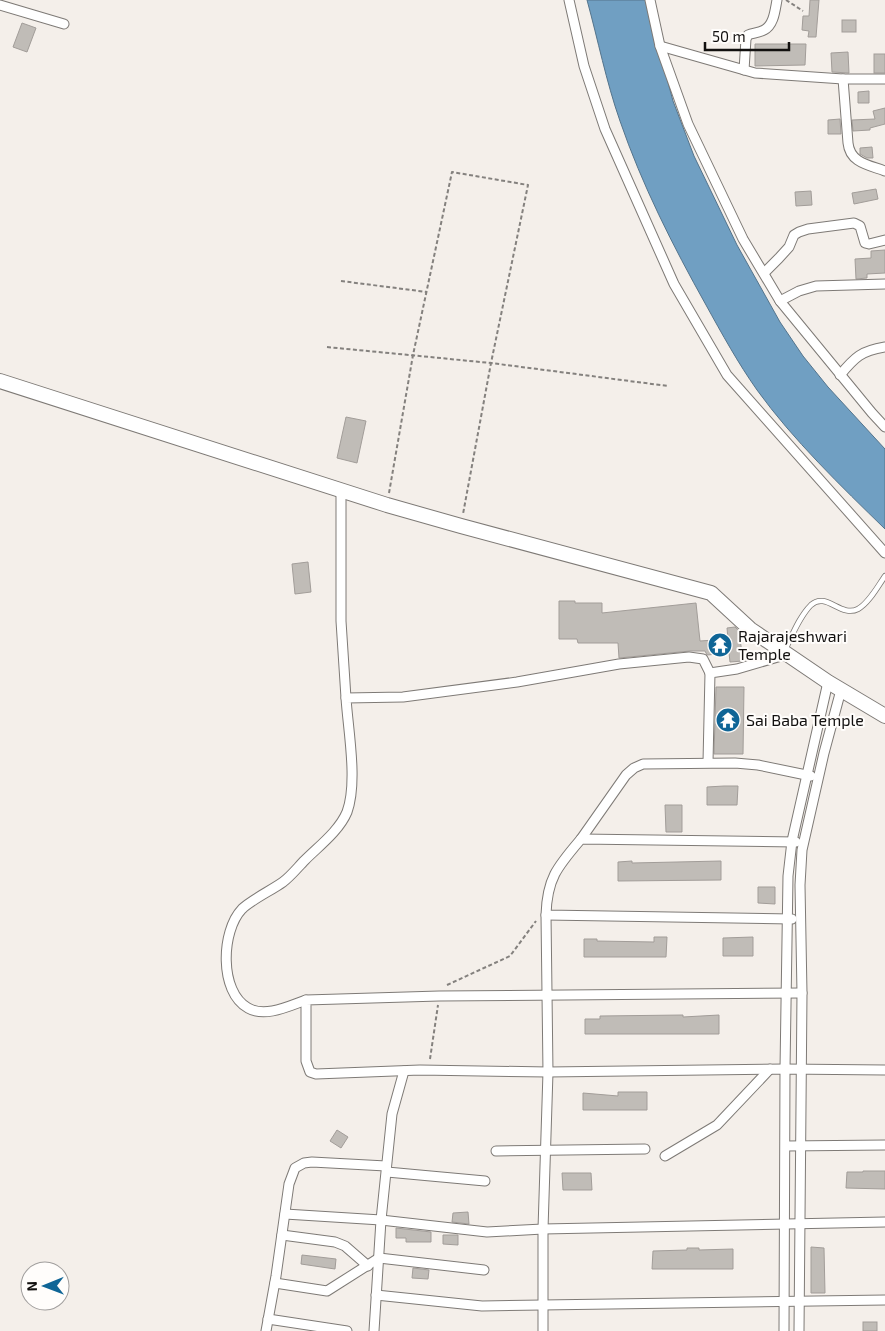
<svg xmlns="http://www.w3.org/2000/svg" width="885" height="1331" font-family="'Exo 2',sans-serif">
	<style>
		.water { fill: #709fc2; stroke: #54748c }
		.building { fill: #c0bcb7; stroke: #a29d99 }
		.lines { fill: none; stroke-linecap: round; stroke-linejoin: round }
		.lane-casing { stroke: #7e7a76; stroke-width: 6 }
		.street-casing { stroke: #7e7a76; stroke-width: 11 }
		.secondary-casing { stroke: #7e7a76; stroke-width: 16 }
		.path { stroke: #84817e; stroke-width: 2; stroke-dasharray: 4 2.5; stroke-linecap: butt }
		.lane { stroke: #fff; stroke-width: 4.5 }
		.street { stroke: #fff; stroke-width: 9 }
		.secondary { stroke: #fff; stroke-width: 14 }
		.labels { text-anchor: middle; stroke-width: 4; stroke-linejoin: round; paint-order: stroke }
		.poi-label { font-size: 16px; fill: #12100f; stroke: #fffdfb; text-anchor: start }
	</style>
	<rect width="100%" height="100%" fill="#f4efea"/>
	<path class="water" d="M587 0H646L673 101 694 156 737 245 780 322 803 356 828 387 885 449V529C841 486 793 440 757 390 738 363 722 334 706 305 673 246 642 185 620 121 606 81 598 40 587 0Z"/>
	<g class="building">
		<path d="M810 0H819L816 37H808L809 31 802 30 803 16H809Z"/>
		<rect x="842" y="20" width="14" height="12"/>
		<path d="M22 23 36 28 27 52 13 47Z"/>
		<path d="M755 44H806L805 65 755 66Z"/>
		<path d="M848 52 849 73 832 72 831 53Z"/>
		<rect x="874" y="54" width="11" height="19"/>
		<path d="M869 91V103H858V92Z"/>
		<path d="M885 108V124L870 128V130L853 131 852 120 875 119 873 111Z"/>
		<path d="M840 119 841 134H828V120Z"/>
		<path d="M872 147 873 158H867L860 154V148Z"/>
		<path d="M876 189 878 199 854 204 852 193Z"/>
		<path d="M811 191 812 205 796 206 795 192Z"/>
		<path d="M885 250V273L867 274V278L856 279 855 259 871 258V251Z"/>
		<path d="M346 417 366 421 357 463 337 458Z"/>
		<path d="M308 562 311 592 295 594 292 564Z"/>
		<path d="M559 601H575V603H602V613L696 603 700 641 728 639 727 628 735 627 739 631 743 661 730 662 729 653 707 655 705 651H690L619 658 618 643H578L577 639H559Z"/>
		<path d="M716 687H744L743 754H714Z"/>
		<path d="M724 786H738L737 805H707V787Z"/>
		<path d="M665 805H682V832H666Z"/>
		<path d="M632 861V863L721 861V880L618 881V862Z"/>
		<path d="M758 887H775V904L758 903Z"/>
		<path d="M654 937H667L666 957H584V939H597V941L654 942Z"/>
		<path d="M753 937V956H723V938Z"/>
		<path d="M683 1015V1017L719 1015V1034H585V1019H600V1016Z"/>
		<path d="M618 1092H647V1110H583V1093L618 1096Z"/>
		<path d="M337 1130 348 1137 341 1148 330 1141Z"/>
		<path d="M863 1171H885V1189L846 1188 847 1172H863Z"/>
		<path d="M562 1173H591L592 1190H563Z"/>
		<path d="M468 1212 469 1224 452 1222 453 1213Z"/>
		<path d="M396 1228 431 1232V1242H406V1238H396Z"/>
		<path d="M443 1235H458V1245L443 1244Z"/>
		<path d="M811 1247 824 1248 825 1293H811Z"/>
		<path d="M687 1248H699V1250L733 1249V1269H652L653 1251 687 1250Z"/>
		<path d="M302 1255 336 1259 335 1269 301 1264Z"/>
		<path d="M413 1268 429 1270 428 1279 412 1278Z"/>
		<rect x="863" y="1322" width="14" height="9"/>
	</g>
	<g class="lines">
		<defs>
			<path id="lane" d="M785 650C792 636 799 617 811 605 826 591 841 618 858 609 869 603 878 586 885 576"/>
			<g id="street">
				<path d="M569 0 584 66 605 129 674 284 727 375 885 553"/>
				<path d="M650 0 660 46 688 124 743 239 780 301 872 413 885 427"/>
				<path d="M0 5 64 24"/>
				<path d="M660 46 755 73 843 79H885"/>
				<path d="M744 70 746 39 748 35C753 33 759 33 764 30 774 25 775 10 777 0"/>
				<path d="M843 79 848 143C850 163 869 165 885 171"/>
				<path d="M764 273 779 258 789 247 794 235 799 232 808 229 854 223 860 226 865 243 869 244 885 240"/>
				<path d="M780 301 799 291 816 286 885 284"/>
				<path d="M840 375C855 357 861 351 885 347"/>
				<path d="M341 490V621L346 698"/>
				<path d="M708 762 710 673 737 669 788 654"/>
				<path d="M581 839 626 775 634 768 643 764 735 763 758 765 811 776"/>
				<path d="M792 919 546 915C547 878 558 866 581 839L796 842"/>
				<path d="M802 993 439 996 306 1000V1061L310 1072 316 1074 420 1070 548 1072 785 1069 885 1070"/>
				<path d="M306 1000C289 1006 265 1018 248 1008 219 992 221 931 242 909 251 900 272 890 283 882 291 876 298 867 305 860 319 846 339 831 347 812 358 782 348 730 346 698L403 697 517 682 619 664 689 657 703 659 710 673"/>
				<path d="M786 1146 885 1145"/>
				<path d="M496 1151 645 1149"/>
				<path d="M665 1156 717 1125 770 1069"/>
				<path d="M387 1172 485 1181"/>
				<path d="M285 1214 381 1220 487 1232 543 1229 885 1222"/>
				<path d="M282 1235 335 1242 345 1246 368 1266"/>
				<path d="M275 1283 327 1291 379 1258 484 1270"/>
				<path d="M376 1295 482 1306 885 1300"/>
				<path d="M268 1319 347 1331"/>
				<path d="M266 1331 276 1276 289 1184 295 1168 304 1163 312 1162 386 1166"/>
				<path d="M374 1331 381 1220 392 1114 404 1071"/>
				<path d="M543 1331V1229L548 1072 546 915"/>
				<path d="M784 1331 785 1069 788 876 792 841 828 682"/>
				<path d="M799 1331 802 993 800 885 802 850 824 753 841 690"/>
			</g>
			<path id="secondary" d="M0 381 387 505 461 526 711 593 750 629 828 682 885 716"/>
		</defs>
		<use href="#lane" class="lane-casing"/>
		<use href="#street" class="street-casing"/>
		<use href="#secondary" class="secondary-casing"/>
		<g class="path">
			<path d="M786 0 803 11"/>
			<path d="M341 281 427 292"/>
			<path d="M327 347 491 363 668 386"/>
			<path d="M389 493 413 355 452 172 528 185 491 363 463 514"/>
			<path d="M447 985 510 956 536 921"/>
			<path d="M430 1059 438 1005"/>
		</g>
		<use href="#lane" class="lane"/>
		<use href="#street" class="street"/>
		<use href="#secondary" class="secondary"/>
	</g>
	<defs>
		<symbol id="temple-disc" viewBox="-11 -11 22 22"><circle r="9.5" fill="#0f6596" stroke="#fffdfb"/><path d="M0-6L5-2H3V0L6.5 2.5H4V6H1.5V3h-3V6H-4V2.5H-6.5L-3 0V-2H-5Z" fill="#fff"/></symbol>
	</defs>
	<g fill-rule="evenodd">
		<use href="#temple-disc" x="706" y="631" width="28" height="28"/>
		<use href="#temple-disc" x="714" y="706" width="28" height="28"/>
	</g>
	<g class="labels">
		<g class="poi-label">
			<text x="738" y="642">Rajarajeshwari<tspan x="738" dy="18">Temple</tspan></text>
			<text x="746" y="726">Sai Baba Temple</text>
		</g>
	</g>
	<g transform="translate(45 1286) rotate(269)"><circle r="24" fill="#fffdfb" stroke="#a09e9d"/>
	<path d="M0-4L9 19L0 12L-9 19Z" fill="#0f6596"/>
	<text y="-8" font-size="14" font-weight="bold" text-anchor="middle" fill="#12100f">N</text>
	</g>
	<path d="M705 42v8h84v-8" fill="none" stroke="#12100f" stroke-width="2.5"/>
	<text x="712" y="42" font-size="15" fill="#12100f" stroke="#fffdfb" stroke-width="4" paint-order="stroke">50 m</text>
</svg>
